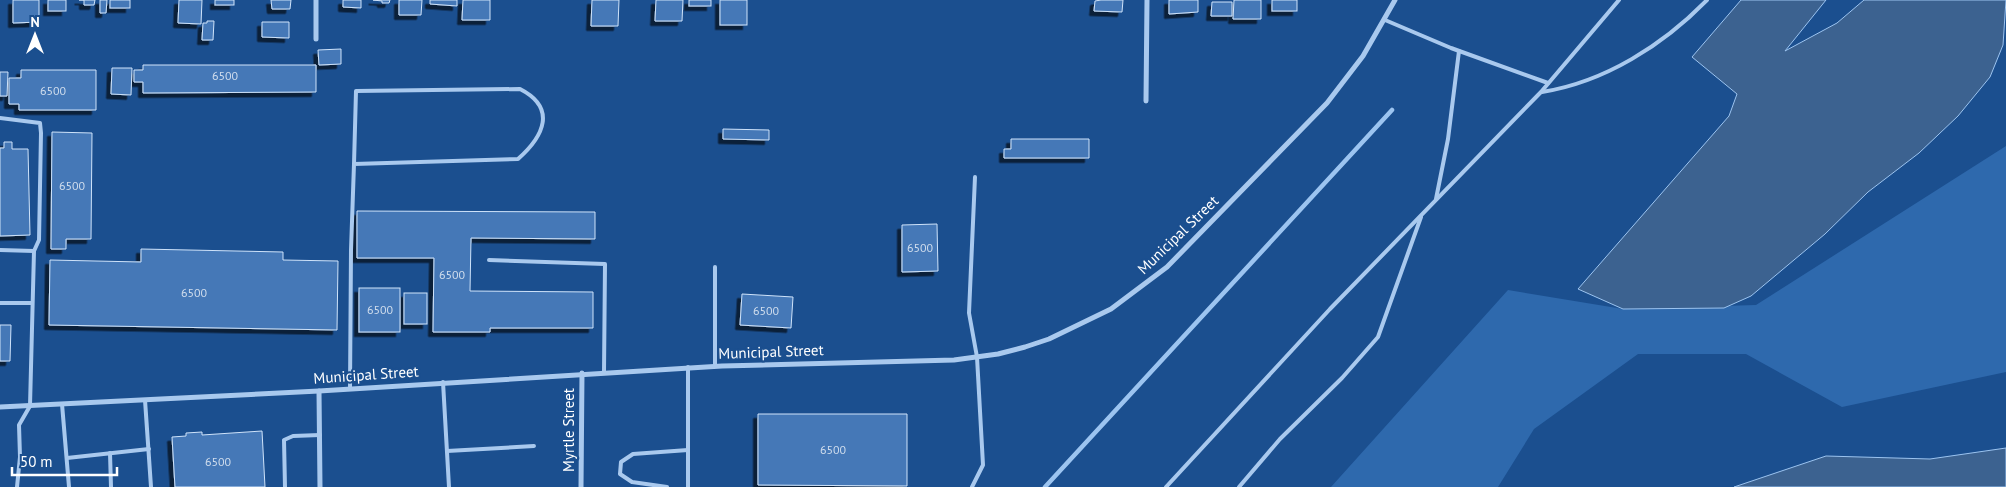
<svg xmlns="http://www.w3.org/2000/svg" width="2006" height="487" font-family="'PT Sans',sans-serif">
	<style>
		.green { fill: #2e69ad }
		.water { fill: #3c6290; stroke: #9cc4f0 }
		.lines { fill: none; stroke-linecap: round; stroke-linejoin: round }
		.stream { stroke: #9cc4f0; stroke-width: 4.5 }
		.building { fill: #4478b7; stroke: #cfe3fa; filter: url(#shadow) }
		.service { stroke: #a9c9ee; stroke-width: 4 }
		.minor { stroke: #a9c9ee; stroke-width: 5 }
		.labels { text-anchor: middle; stroke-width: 4.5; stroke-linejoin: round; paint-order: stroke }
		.number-label { font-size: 12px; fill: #d0dded }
		.street-label { font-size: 15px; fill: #fff; stroke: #1b4f8f }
	</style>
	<defs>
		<filter id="shadow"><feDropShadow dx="-4.5" dy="4.5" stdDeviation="0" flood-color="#0009"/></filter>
	</defs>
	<rect width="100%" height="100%" fill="#1b4f8f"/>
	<path class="green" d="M2006 146V372L1842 407 1746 354H1638L1534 429 1498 487H1331L1508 290 1623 309 1756 305Z"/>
	<g class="water">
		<path d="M1741 0H1826L1785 51 1837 23 1864 0H2006L2003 45 1990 77 1958 116 1919 153 1868 192 1825 234 1751 296 1724 308 1623 309 1578 289 1729 116 1737 94 1692 57Z"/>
		<path d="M2006 448V487H1734L1826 456 1930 459Z"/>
	</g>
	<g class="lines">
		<path class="stream" d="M1045 487 1392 110"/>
	</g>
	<g class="building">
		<path d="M13 0H39V22L13 23Z"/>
		<rect x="48" y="0" width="18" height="11"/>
		<path d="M79 0H95L94 5H84V0Z"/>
		<path d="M100 0H107L106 13H100Z"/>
		<rect x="110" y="0" width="20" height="8"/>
		<path d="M179 0H202L201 24 178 23Z"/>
		<rect x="215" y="0" width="19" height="5"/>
		<path d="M271 0H291L290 9H272Z"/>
		<path d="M343 0H361V8L343 7Z"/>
		<path d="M373 0H390L389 3H382V1Z"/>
		<path d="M399 0H422L421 15H399Z"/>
		<path d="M430 0H457V6L430 4Z"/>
		<path d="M463 0H490V20H462Z"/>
		<path d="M592 0H619L618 26H591Z"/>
		<path d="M656 0H683L682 21H655Z"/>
		<rect x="689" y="0" width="22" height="6"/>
		<rect x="720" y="0" width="27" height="25"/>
		<path d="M1101 0H1123L1122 12 1094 11 1095 1Z"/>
		<path d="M1169 0H1198V12L1169 14Z"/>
		<path d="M1234 0H1261V19H1233Z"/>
		<rect x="1272" y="0" width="25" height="11"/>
		<path d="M1212 2H1232V16H1211Z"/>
		<path d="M207 21H214L213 40H202L203 23H207Z"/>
		<path d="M262 22H289V38L262 37Z"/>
		<path d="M341 49V64L319 65 318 50Z"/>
		<path d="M143 65H316V92L143 93V82H134V70H143Z"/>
		<path d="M112 68H132L131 95 111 94Z"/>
		<path d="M21 70H96V110H19V104H9V78H21Z"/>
		<path d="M0 72H8L7 96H0Z"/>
		<path d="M723 129 769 130V140L723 139Z"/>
		<path d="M52 132 92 133 91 239H66V249H51Z"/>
		<path d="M1011 139H1089V158H1004V149H1011Z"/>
		<path d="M4 142H12V149H28L30 235 0 236V148H4Z"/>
		<path d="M357 211 595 212V239L471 238 470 291 593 292V328H490V332H433L434 258H357Z"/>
		<path d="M937 224 938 271 902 272V225Z"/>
		<path d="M141 249 283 252V260L338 261 337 330 49 325 50 260 141 262Z"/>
		<rect x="359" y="288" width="41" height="44"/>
		<rect x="404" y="293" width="23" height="31"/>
		<path d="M742 294 793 297 791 328 740 325Z"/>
		<path d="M0 325H11L10 361H0Z"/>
		<path d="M758 414H907V486L758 485Z"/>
		<path d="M262 431 265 487H175L172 437 186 436V433L202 432V435Z"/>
	</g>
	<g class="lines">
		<g class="service">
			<path d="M1385 20 1451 48 1548 83"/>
			<path d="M1542 92C1605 82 1663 45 1707 0"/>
			<path d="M0 118 40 123 41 133 39 240 34 251 30 406 19 425 20 457 17 487"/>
			<path d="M1436 199 1448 139 1459 51"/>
			<path d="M0 250 34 251"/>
			<path d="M489 260 605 264 604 372"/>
			<path d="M715 267V366"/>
			<path d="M0 303H32"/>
			<path d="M688 367V487"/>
			<path d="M443 382 449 487"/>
			<path d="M350 389 351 250 354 164 518 159C544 136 557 108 520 89L356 91 354 164"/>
			<path d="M145 400 151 487"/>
			<path d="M62 404 69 487"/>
			<path d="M447 451 534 446"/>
			<path d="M110 453 111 487"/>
			<path d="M67 458 149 449"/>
			<path d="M285 487 284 440 293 436 320 435"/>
			<path d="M667 487 632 482 620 474 621 462 633 454 688 450"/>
			<path d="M972 487 983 465 977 357 969 313 975 177"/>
			<path d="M1166 487 1330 309 1541 92 1619 0"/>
			<path d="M1239 487 1280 439 1342 378 1378 337 1421 217"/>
		</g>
		<g class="minor">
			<path d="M316 39V0"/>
			<path d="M1146 101 1147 0"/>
			<path d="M319 391 320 487"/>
			<path d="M0 407 319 391 722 366 954 360 998 354 1025 347 1049 339 1111 309 1167 267 1327 103 1363 56 1395 0"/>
			<path d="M581 487 582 373"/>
		</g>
	</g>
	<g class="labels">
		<g class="number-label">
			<text x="225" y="80">6500</text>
			<text x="53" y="95">6500</text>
			<text x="72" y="190">6500</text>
			<text x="920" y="252">6500</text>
			<text x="452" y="279">6500</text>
			<text x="194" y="297">6500</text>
			<text x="380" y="314">6500</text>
			<text x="766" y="315">6500</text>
			<text x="833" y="454">6500</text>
			<text x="218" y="466">6500</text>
		</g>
		<g class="street-label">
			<text transform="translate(1178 235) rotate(-44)" y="5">Municipal Street</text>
			<text transform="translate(771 352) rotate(-2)" y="5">Municipal Street</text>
			<text transform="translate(366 375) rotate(-4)" y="5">Municipal Street</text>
			<text transform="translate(569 430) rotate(-90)" y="5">Myrtle Street</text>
		</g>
	</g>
	<g transform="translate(35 35)" stroke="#1b4f8f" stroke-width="4" paint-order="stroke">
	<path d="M0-4L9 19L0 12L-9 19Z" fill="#ffffff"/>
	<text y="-8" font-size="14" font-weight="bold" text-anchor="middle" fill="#ffffff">N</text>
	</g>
	<path d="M12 467v8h105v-8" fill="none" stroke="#ffffff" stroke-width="2.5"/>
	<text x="20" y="467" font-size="15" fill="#ffffff" stroke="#1b4f8f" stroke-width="4" paint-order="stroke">50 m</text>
</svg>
